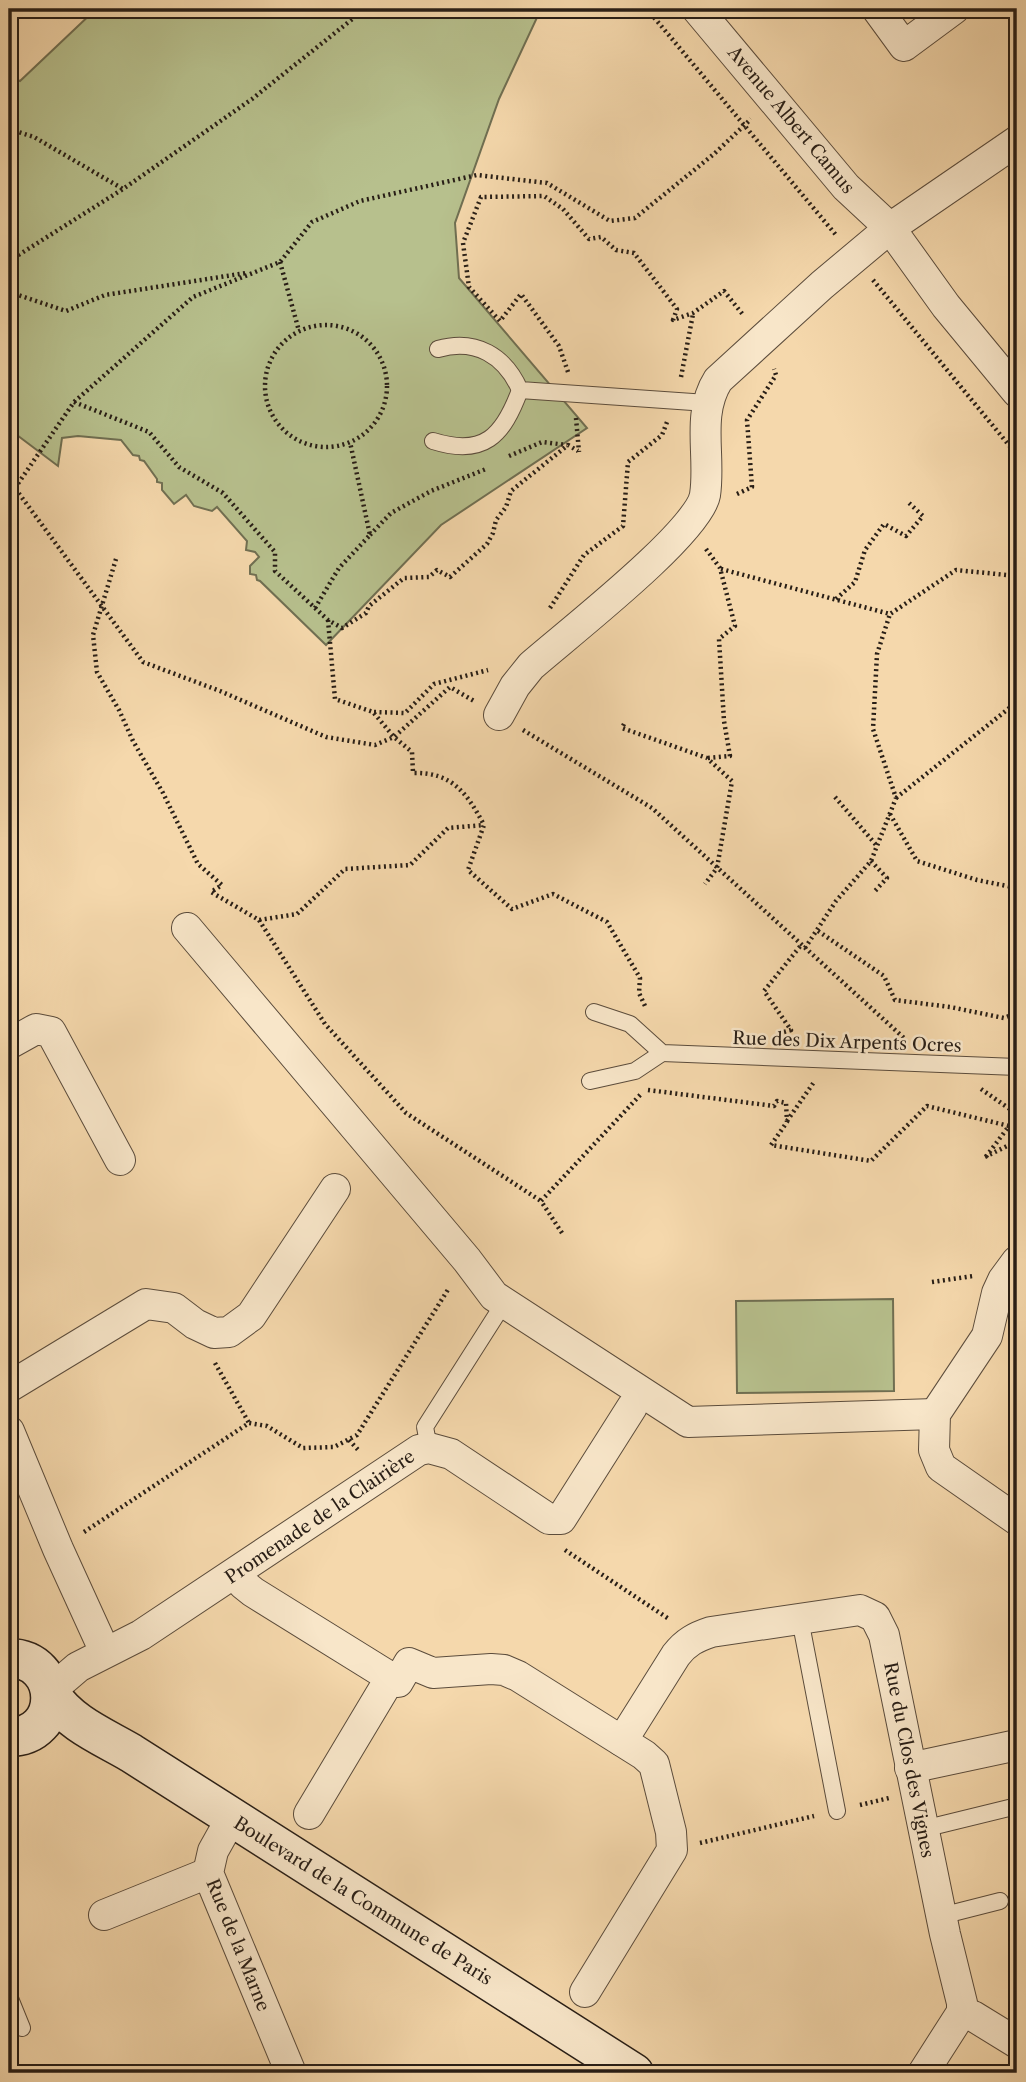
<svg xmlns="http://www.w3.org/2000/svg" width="1026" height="2082" font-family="'Libre Caslon Text',serif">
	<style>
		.green { fill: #b7c08d; stroke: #706f52; stroke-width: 2 }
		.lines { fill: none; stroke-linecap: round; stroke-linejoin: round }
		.lane-casing { stroke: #5b4c3c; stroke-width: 18 }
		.street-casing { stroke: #5b4c3c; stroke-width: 32 }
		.secondary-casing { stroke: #281e16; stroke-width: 41 }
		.path { stroke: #281e16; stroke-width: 4.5; stroke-dasharray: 2 3.5; stroke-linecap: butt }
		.lane { stroke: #f8e6c9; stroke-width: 16 }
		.street { stroke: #f8e6c9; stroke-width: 30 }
		.secondary { stroke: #f8e6c9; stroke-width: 38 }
		.labels { text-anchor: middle; stroke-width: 5; stroke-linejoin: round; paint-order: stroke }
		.street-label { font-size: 18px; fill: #281e16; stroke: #f8e6c9 }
	</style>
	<rect width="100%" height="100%" fill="#f5d8ac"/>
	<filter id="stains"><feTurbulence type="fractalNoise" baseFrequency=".00286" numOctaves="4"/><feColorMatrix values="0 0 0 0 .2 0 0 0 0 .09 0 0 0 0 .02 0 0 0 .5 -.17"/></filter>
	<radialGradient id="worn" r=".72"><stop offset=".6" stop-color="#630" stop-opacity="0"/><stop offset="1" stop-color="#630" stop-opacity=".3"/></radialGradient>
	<g class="green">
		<path d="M96 9H541L499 99 455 223 459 278 587 428 441 525 326 645 260 581 257 580 256 575 250 574V566L259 557 255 552 246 550 247 541 217 507 212 511 194 506 186 495 174 504 162 490V483L157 482V479L144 461 140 460 139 456 133 455 121 440 78 436 62 438 58 466 9 429V77L20 81Z"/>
		<path d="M893 1299 894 1391 737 1393 736 1301Z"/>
	</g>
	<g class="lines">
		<defs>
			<g id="lane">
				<path d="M438 349C476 338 505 356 520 390L707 403"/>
				<path d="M433 441C484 457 503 436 520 390"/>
				<path d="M594 1012 630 1024 662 1053 1017 1067"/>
				<path d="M590 1081 635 1071 662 1053"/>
				<path d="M429 1448 425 1427 497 1314"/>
				<path d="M800 1619 837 1811"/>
				<path d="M923 1829 1017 1806"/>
				<path d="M941 1916 1000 1901"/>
				<path d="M9 1996 22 2028"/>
			</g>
			<g id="street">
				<path d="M697 9 846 187 890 228 946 306 1017 392"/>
				<path d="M877 9 904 46 954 9"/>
				<path d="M499 715 515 686 531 666C565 636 699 532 705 495 711 456 696 415 718 380L822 285 890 228 1017 141"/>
				<path d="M187 928 467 1260 494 1296 688 1422 935 1414"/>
				<path d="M9 1044 36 1029 51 1032 120 1160"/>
				<path d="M1017 1261 1003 1280 997 1293 987 1336 935 1414 934 1450 941 1467 1017 1520"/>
				<path d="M9 1387 146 1304 174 1308 195 1324 214 1333 229 1332 251 1316 335 1189"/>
				<path d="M9 1431 58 1549 105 1652"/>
				<path d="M238 1573 243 1584 253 1592 398 1682 409 1663 433 1673 491 1669 504 1670 518 1676 644 1755 654 1764 671 1832 672 1850 585 1992"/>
				<path d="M50 1691 78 1667 141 1635 419 1450 429 1448 451 1454 549 1519H561L632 1407"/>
				<path d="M622 1741 676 1655C686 1642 696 1637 711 1632L860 1610 875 1617 884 1635 945 1934 962 2003V2012L923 2073"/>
				<path d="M910 1768 1017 1745"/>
				<path d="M309 1814 391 1677"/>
				<path d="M232 1817 213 1851 208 1873 291 2073"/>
				<path d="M104 1915 208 1873"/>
				<path d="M962 2012 973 2016 1017 2043"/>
			</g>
			<g id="secondary">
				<path d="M9 1658C64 1659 64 1737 9 1737"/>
				<path d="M51 1695C71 1724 102 1736 131 1753L634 2073"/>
			</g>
		</defs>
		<use href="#lane" class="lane-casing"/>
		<use href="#street" class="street-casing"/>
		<use href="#secondary" class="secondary-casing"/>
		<g class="path">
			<path d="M647 9 836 235"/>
			<path d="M9 129 34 137 123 189 252 99 365 9"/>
			<path d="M9 261 123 189"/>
			<path d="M280 262 299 331"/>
			<path d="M873 280 1017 455"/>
			<path d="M9 292 66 311 105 295 246 273"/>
			<circle cx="326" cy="386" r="61"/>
			<path d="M568 372 559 346 521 294 500 321 469 287 463 243 481 197 544 196 563 209 589 239 601 237 616 250 634 253 677 309 673 320 693 313 724 291 744 316"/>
			<path d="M681 377 693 314"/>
			<path d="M74 402 149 432 179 467 223 493 275 552V571L328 620 342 628 366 613 369 606 404 578 429 577 437 570 450 577 487 544 493 533 496 520 506 507 511 491 568 445 578 451"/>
			<path d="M576 418 579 452"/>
			<path d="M509 456 542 442 567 445"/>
			<path d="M9 480 143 662 220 691 326 737 375 745 394 737 450 687 474 701"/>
			<path d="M15 488 74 402 193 297 280 262 312 222 360 201 477 175 547 183 610 221 635 218 714 154 751 119"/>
			<path d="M737 494 752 487 747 420 776 375 774 369"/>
			<path d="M370 535 391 513 431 491 486 469"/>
			<path d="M706 549 720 568 735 626 719 639 724 721 730 756 707 758"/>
			<path d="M116 559 93 635 97 672 119 710 133 741 163 793 198 864 222 885 211 892 259 920 297 914 345 869 410 865 448 828 484 825"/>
			<path d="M721 569 890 614 956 570 1017 576"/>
			<path d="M836 599 855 582 865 550 884 524 906 536 923 516 909 503"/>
			<path d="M315 608 339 568 370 535 350 442"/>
			<path d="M550 608 584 555 623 526 628 462 662 435 667 422"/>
			<path d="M328 620 335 699 373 712 394 737 412 752 413 773C452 772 467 793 484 825L468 870 512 909 553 894 607 922 640 978 639 993 645 1006"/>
			<path d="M374 712 405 713 434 684 488 670"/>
			<path d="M624 724 622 728 707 758 732 781 717 868 705 884"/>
			<path d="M523 730 652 808 904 1038"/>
			<path d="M835 797 877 846"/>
			<path d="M896 798 1017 702"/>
			<path d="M890 814 917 861 977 880 1017 888"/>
			<path d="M871 861 887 878 875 891"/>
			<path d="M259 920 325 1024 406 1113 541 1201"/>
			<path d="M818 931 884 976 895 1000 950 1007 1004 1018 1017 1013"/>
			<path d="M805 948 836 901 871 861 896 798 873 729 877 654 890 614"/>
			<path d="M784 1032 791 1030 764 991 802 944"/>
			<path d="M981 1089 1017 1114"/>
			<path d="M648 1090 774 1106 777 1101 786 1103 787 1122 771 1145 871 1161 927 1106 1009 1126 985 1158"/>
			<path d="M787 1121 814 1082"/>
			<path d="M985 1157 1017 1141"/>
			<path d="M562 1233 541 1201 641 1094"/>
			<path d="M932 1282 973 1276"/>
			<path d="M215 1363 249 1423"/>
			<path d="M349 1440 360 1452"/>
			<path d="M84 1532 249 1423 267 1426 303 1448 334 1447 357 1435 449 1288"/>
			<path d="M565 1550 669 1619"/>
			<path d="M860 1805 889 1798"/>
			<path d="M700 1843 814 1816"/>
		</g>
		<use href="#lane" class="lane"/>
		<use href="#street" class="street"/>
		<use href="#secondary" class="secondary"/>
	</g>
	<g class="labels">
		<g class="street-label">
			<text transform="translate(791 120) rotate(50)" y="6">Avenue Albert Camus</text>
			<text transform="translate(847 1042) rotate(2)" y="6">Rue des Dix Arpents Ocres</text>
			<text transform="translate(320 1517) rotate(-34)" y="6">Promenade de la Clairière</text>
			<text transform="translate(909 1760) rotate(79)" y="6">Rue du Clos des Vignes</text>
			<text transform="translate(363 1901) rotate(32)" y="6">Boulevard de la Commune de Paris</text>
			<text transform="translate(238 1945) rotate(68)" y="6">Rue de la Marne</text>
		</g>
	</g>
	<rect width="1026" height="2082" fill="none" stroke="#f5d8ac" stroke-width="35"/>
	<rect x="10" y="10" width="1005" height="2061" fill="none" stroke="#281e16" stroke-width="3.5"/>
	<rect x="18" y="18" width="991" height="2047" fill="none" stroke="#281e16" stroke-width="2"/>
	<rect width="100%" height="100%" filter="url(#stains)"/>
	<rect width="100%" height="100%" fill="url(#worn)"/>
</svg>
